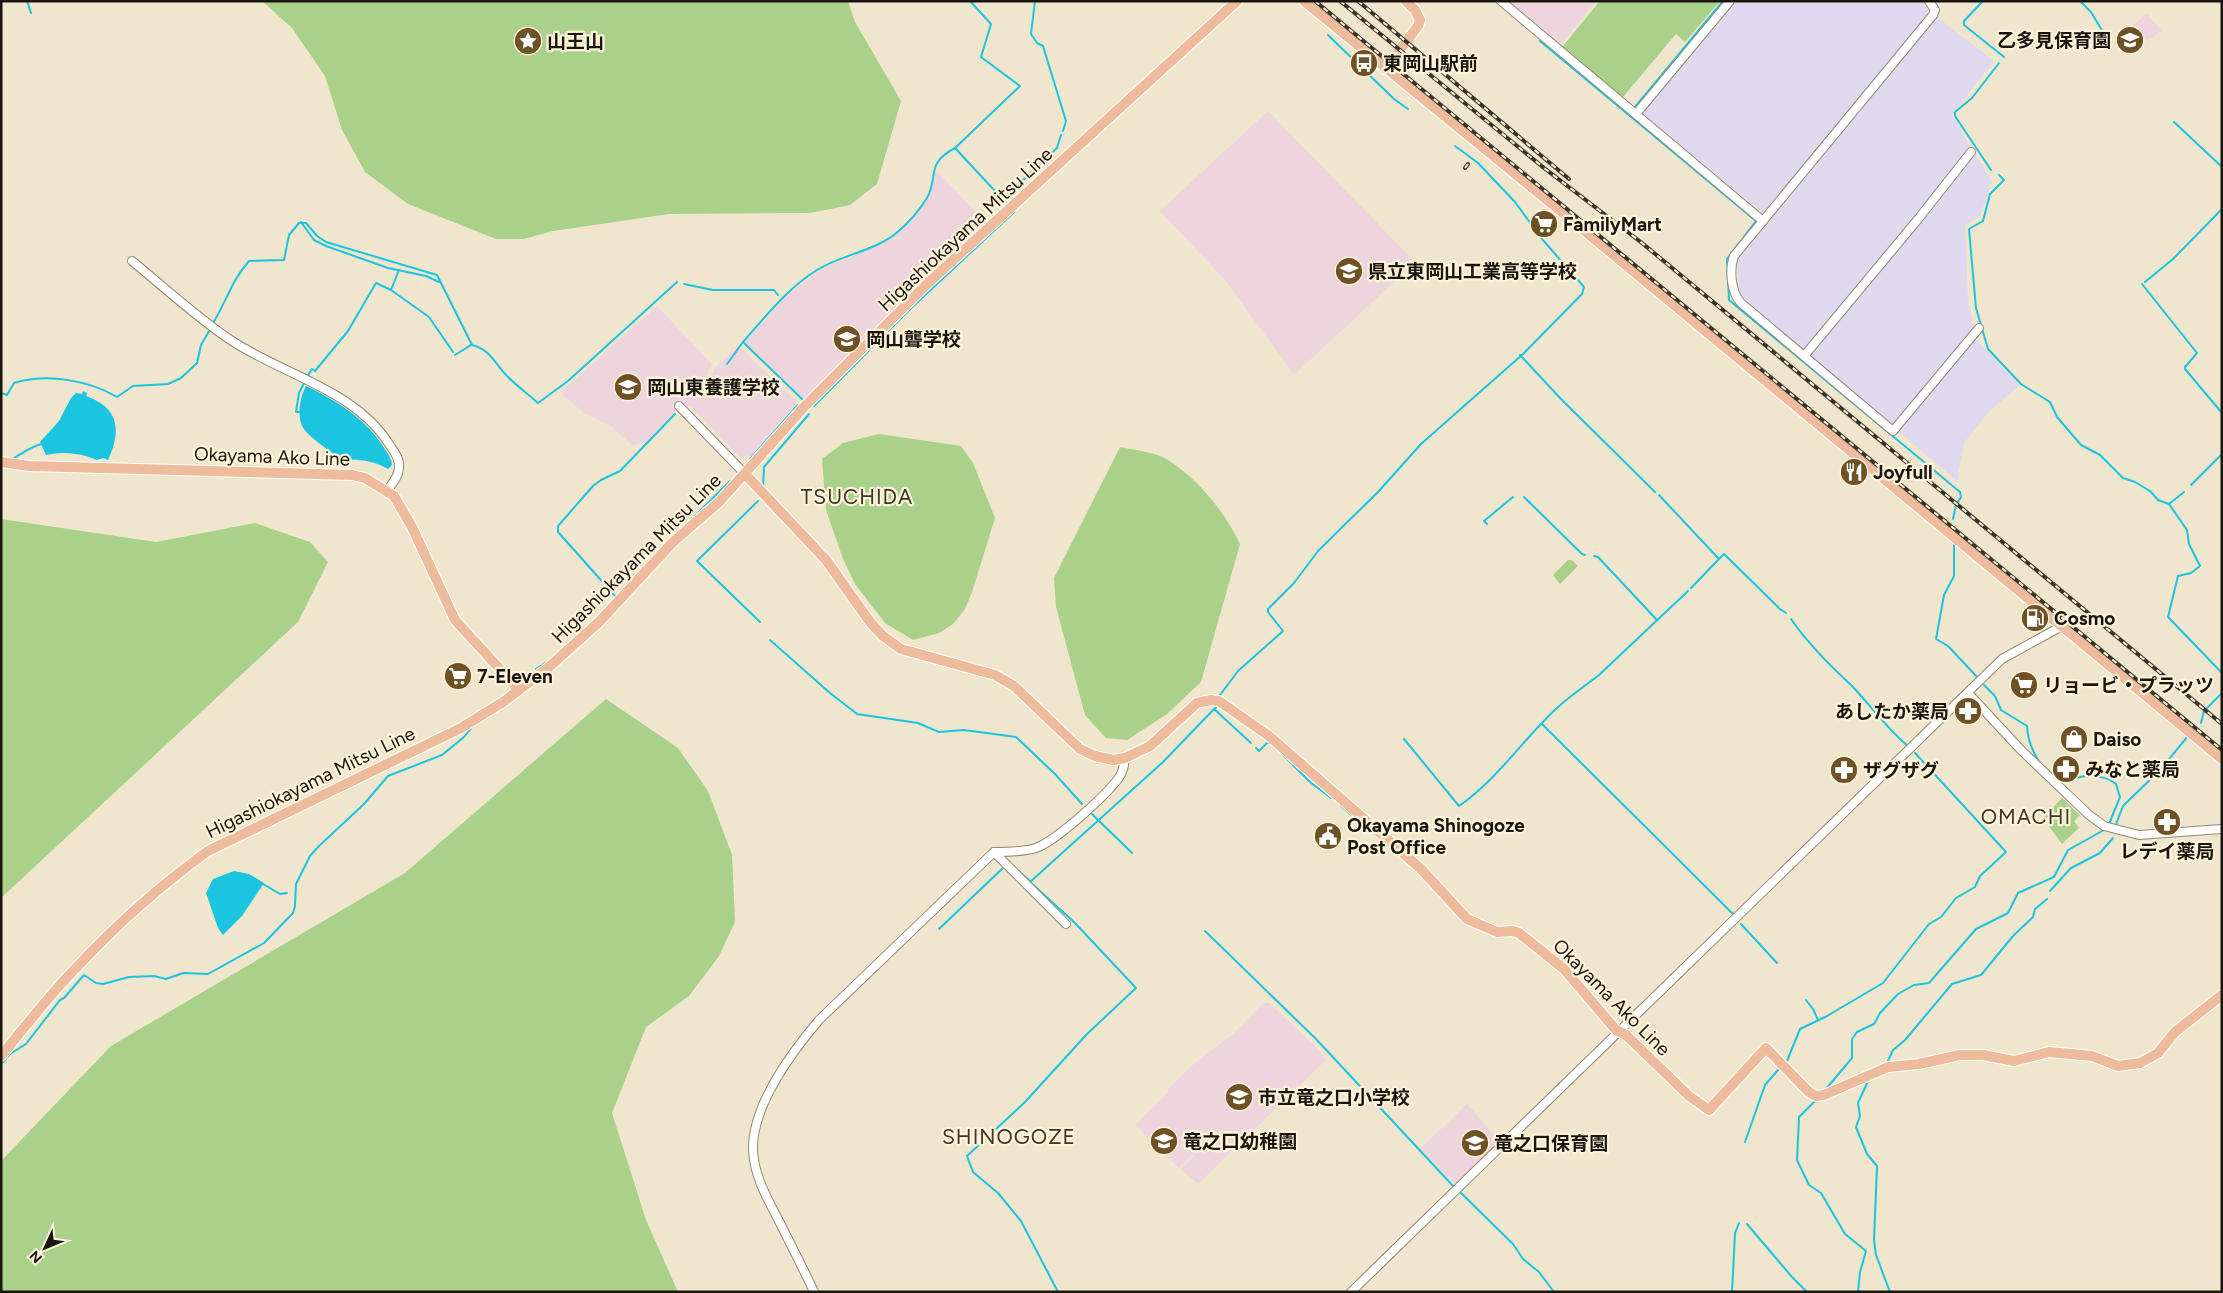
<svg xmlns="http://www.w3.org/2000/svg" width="2223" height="1293" font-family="Figtree,'Noto Sans JP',sans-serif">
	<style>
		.industrial { fill: #ded9ef }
		.education { fill: #eed5dd }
		.green { fill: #a9d18a }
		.water { fill: #1bc5e0 }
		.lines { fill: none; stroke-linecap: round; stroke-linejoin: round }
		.stream { stroke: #1bc5e0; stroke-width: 2 }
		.minor-casing { stroke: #928973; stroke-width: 10 }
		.major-casing { stroke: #fff; stroke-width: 12 }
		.minor { stroke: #fff; stroke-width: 8 }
		.major { stroke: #eebb9d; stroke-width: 10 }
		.rail-casing { stroke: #393429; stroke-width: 4 }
		.rail { stroke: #fdf3da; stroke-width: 2; stroke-dasharray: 5.5; stroke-linecap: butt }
		.labels { text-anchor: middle; stroke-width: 4.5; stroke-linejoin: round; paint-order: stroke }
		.poi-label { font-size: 19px; font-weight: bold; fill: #1a160e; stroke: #fdf3da; text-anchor: start }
		.street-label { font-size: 19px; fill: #1a160e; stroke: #fdf3da }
		.quarter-label { font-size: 21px; letter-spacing: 1px; fill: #3e3622; stroke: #fdf3da }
	</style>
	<rect width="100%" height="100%" fill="#efe6cd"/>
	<path class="industrial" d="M1737 1H1921L1929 11 1994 61 1952 115 1992 182 1980 216 1965 225 1968 299 1976 339 2020 386 1990 410 1964 443 1957 481 1740 296 1737 261 1771 220 1642 113Z"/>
	<g class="education">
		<path d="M1508 1H1596L1560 46Z"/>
		<path d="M2147 14 2162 31 2152 38 2135 43 2125 51 2121 50 2114 40Z"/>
		<path d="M1268 111 1415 262 1294 375 1226 281 1160 211Z"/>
		<path d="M938 172 987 224 805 401 745 342 783 300 818 271 891 239 901 231 927 201 933 175Z"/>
		<path d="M657 306 712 364 706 376 710 378 714 369 738 346 797 402 750 458 747 456 741 458 736 454 690 406 674 413 644 444 642 442 633 446 612 427 584 413 563 395 564 389Z"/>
		<path d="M1263 1003H1269L1287 1020 1315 1046 1326 1060 1198 1184 1180 1169 1212 1137 1179 1168 1135 1125 1169 1092 1167 1090 1195 1063 1233 1034Z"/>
		<path d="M1467 1104 1501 1143 1457 1185 1420 1149Z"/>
	</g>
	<g class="green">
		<path d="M262 1H848L855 22 901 101 877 184 850 205 810 213 669 214 553 231 524 239H496L408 204 365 172 342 130 325 76 292 28Z"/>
		<path d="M1600 1H1720L1685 42 1676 34 1622 98 1562 47Z"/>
		<path d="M879 434 961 446 973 463 995 518 972 592 965 609 953 624 939 633 913 640 885 623 855 584 843 559 826 510 822 459 843 443Z"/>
		<path d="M1120 447C1134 450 1156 452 1168 460 1198 479 1225 512 1240 544L1201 682 1167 714 1127 740 1106 738 1085 715 1056 607 1054 578Z"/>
		<path d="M1 519 156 542 255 523 310 542 328 562 298 622 1 898Z"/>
		<path d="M1568 560H1572L1578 566 1560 584 1553 575Z"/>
		<path d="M606 699 678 748 708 791 732 855 735 922 719 956 689 996 646 1027 612 1113 646 1220 678 1292H1V1161L111 1046 405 873Z"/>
		<path d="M2062 798 2080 815 2074 821 2079 828 2062 844 2043 818Z"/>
	</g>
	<g class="water">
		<path d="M306 386C338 401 368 420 386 451 389 456 392 460 392 465L388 469C373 460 358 459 341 460 332 452 310 438 304 429 296 417 300 397 306 386Z"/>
		<path d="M83 391 87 393 86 396C119 408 122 430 108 460L103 458 97 460C81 453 63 451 46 455L40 442 59 421 71 398 76 393 82 394Z"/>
		<path d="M234 871 249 874 264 883 242 916 223 935 218 928 206 893 213 879Z"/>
	</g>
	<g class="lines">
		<g class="stream">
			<path d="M27 1 31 13"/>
			<path d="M1035 1 1031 34 1037 43 1043 46 1066 121 1063 131"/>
			<path d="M1983 1 1964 21V25L2004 57"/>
			<path d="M2080 1 2091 12 2103 32"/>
			<path d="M1328 35 1394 99 1408 109"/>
			<path d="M1540 41 1756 221 1727 259 1729 300 1960 492 1961 497 1956 505 1953 519"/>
			<path d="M1635 107 1723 1"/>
			<path d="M2174 122 2222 167"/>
			<path d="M955 148 1008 205"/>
			<path d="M1991 170 1955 116V112L1972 98 1999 63"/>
			<path d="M1999 175 2004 180 1990 194 1983 221 1969 229 1976 308 1988 349 2021 384 2050 402 2057 417 2081 445 2100 455 2123 478 2135 482 2150 491 2158 500 2169 504 2187 530 2189 544 2200 566 2191 573 2178 576 2168 617 2222 673"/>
			<path d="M1003 199 1057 148 1061 135"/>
			<path d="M301 222 314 240 326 246 388 268 426 276 439 282"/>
			<path d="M2145 282 2173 259 2222 209"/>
			<path d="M684 284 713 290H774L778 295"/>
			<path d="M2142 284 2197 353 2185 367V369L2222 413"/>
			<path d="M391 290 429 317 453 352"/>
			<path d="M213 323C226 302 232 280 249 261L284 260 289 235 299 223H306L317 236 326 242 437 275 472 345C490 349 495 364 507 376 517 386 528 394 538 403L568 381 677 282"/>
			<path d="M455 355 471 345"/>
			<path d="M1520 355 1561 399 1655 492"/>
			<path d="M727 364 743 342"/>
			<path d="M307 377 312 369 315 371 348 331 376 283 391 290 399 270"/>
			<path d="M1 393 7 395 14 383C47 373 88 380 117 397L133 386 168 384 181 378 197 363 201 345 211 328"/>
			<path d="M803 400 743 342C765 317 789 287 817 270 843 254 877 251 900 230 909 222 920 209 927 198 939 176 925 164 955 148L1020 86 981 57 991 24 970 1"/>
			<path d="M814 406 907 312 1014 212"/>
			<path d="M303 412H296L299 393 304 383"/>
			<path d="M12 459C22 454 31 446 42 444"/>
			<path d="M750 459 798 405"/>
			<path d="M2191 485 2222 454"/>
			<path d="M763 487 764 467 809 414"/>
			<path d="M1659 495 1719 559 1724 554 1780 609 1786 613"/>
			<path d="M1524 497 1582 554 1585 555"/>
			<path d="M758 501 697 561 760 622"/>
			<path d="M2169 504 2184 492"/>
			<path d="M692 519 730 481"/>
			<path d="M1487 524 1484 521 1513 497"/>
			<path d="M1954 543V576L1944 595 1936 639 1948 646 1978 678"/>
			<path d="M1594 556 1598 557 1656 619"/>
			<path d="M1691 588 1719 559"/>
			<path d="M617 596 661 548"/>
			<path d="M616 597 558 532V526L593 486 601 480 620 471 675 414"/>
			<path d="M1791 619C1809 645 1831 666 1853 687 1872 707 1887 729 1908 746"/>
			<path d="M770 640 830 693 857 714 918 723 939 732 964 730 1016 737 1055 774 1082 804"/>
			<path d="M536 669 547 662"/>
			<path d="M1984 685 1995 696 2001 710 2027 726C2028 747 2043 778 2066 781 2081 775 2103 773 2116 784L2120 797 2109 824"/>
			<path d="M1220 695 1238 671 1283 631 1268 612V609L1294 583 1318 551 1378 492 1421 444 1523 354 1582 294 1584 287 1542 239 1515 202 1478 163 1455 146"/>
			<path d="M1214 709 1251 743"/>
			<path d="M2206 709 2222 693"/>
			<path d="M2201 723 2204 711"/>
			<path d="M1542 724 1734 915"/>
			<path d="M1404 739 1459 806C1498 779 1523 739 1557 708 1570 696 1585 686 1599 675 1629 647 1658 619 1688 591"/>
			<path d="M1256 748 1259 751 1267 743H1270"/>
			<path d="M1283 755 1310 782 1331 798"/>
			<path d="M1341 806 1385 844"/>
			<path d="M1092 814 1132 853"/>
			<path d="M2115 827 2123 806 2160 770 2188 736"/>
			<path d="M1008 862 1030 881"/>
			<path d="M263 884 280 894 287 893"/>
			<path d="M2050 891 2071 868 2100 853 2113 838"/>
			<path d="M1741 924 1777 963"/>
			<path d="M939 929 1004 867"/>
			<path d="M1205 931 1316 1039 1454 1187"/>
			<path d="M1806 1000 1813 1009 1818 1020"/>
			<path d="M1787 1061 1800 1029 1827 1016 1883 983 1929 924 1941 917 1956 898 1975 887 1980 876 2006 852 1915 753"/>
			<path d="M1887 1063 1893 1050 1905 1040 1952 984 1981 975 2013 936 2033 917 2035 909 2047 899"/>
			<path d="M1 1064 10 1054 26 1044 60 1000 64 998 84 975 96 983 103 984 129 977 154 976 166 979 183 973 208 974 264 943 293 913 295 906 296 884 310 856 318 847 364 804 388 776 442 755 464 737 472 727"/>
			<path d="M1869 1079 1858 1103 1860 1116 1856 1127 1867 1154 1877 1166 1874 1240 1876 1255 1890 1292"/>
			<path d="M1826 1089 1852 1058V1039L1857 1032 1874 1024 1880 1013 1898 994 1914 985 1929 983 1976 929 2008 913 2018 893 2054 877 2068 850 2104 830"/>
			<path d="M1817 1099 1799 1117 1797 1160 1809 1185 1821 1193 1845 1234 1866 1251 1860 1272 1858 1292"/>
			<path d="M1745 1142 1765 1085 1778 1070"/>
			<path d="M1461 1193 1513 1244 1523 1259 1539 1272 1554 1292"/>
			<path d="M1747 1224 1792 1277 1807 1292"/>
			<path d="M1058 1292 1021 1221 998 1193 973 1172 967 1156 1025 1102 1087 1034 1136 988 1074 922 1030 882 1163 762 1216 707"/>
			<path d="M1732 1292 1735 1233 1739 1223"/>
		</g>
		<defs>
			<g id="minor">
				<path d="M1501 1 1763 221"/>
				<path d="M1929 1 1935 10 1933 15 1734 256C1729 269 1731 293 1741 303L1893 431 1979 328"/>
				<path d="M1636 114 1730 1"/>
				<path d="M132 261C164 287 195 316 229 339 282 375 356 389 391 447 395 453 400 459 399 467 399 476 392 484 387 491"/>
				<path d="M1804 356 1919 218 1971 152"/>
				<path d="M679 406 746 475"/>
				<path d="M1968 693 2021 750 2088 814 2104 826 2139 835 2222 829"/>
				<path d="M994 852 1066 924"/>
				<path d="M814 1292C804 1270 793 1249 782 1227 770 1203 754 1178 753 1150 752 1106 792 1052 819 1020L994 852C1008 852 1023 852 1036 848 1057 840 1103 798 1118 779 1123 773 1124 766 1125 758"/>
				<path d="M1351 1292 2002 659 2062 626"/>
			</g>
			<g id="major">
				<path d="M1304 1 1557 208 2222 759"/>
				<path d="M1385 69 1418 26 1420 20 1415 10 1406 1"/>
				<path d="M1 462 29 466 352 475 365 478 394 496 412 527 455 620 519 690"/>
				<path d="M746 475 826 560 870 622 883 636 901 649 995 675 1014 686 1080 749 1095 756 1113 760 1125 758 1150 746 1197 703 1211 700 1219 701 1269 736 1339 797 1421 869 1467 919 1497 932 1513 931 1519 933 1564 969 1616 1030 1626 1035 1689 1096 1709 1110 1766 1048 1809 1092 1816 1096 1824 1095 1888 1067 1919 1064 1960 1055H1983L2014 1061 2049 1052 2092 1056 2118 1066 2140 1063 2158 1053 2175 1032 2222 995"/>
				<path d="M1 1056C26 1026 49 995 76 968 116 925 161 885 208 851L461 728 503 702 549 667 599 622 673 542 719 502 805 406 927 284 1237 1"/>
			</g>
		</defs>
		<use href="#minor" class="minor-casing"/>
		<use href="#major" class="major-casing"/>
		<use href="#minor" class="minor"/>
		<use href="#major" class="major"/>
		<defs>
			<g id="rail">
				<path d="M1315 1 2222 750"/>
				<path d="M1340 1 1544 168 1642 243 2222 724"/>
				<path d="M1358 1 1569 179"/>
				<path d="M1465 168 1468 164"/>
			</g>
		</defs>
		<use href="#rail" class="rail-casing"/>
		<use href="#rail" class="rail"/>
	</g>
	<defs>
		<symbol id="school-disc" viewBox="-11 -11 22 22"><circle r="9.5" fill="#6e5124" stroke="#fdf3da"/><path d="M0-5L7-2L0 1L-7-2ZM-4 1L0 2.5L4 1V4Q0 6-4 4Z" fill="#fff"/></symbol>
		<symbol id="sight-disc" viewBox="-11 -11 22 22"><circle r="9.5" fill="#6e5124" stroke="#fdf3da"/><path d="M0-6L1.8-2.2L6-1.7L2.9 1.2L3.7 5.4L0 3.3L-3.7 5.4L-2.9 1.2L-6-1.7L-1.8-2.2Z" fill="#fff"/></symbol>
		<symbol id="bus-disc" viewBox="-11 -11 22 22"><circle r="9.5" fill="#6e5124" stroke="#fdf3da"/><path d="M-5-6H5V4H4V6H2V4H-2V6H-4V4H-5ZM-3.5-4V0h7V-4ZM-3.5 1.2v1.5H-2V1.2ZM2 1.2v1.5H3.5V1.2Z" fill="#fff"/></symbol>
		<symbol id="supermarket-disc" viewBox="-11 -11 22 22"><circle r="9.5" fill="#6e5124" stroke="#fdf3da"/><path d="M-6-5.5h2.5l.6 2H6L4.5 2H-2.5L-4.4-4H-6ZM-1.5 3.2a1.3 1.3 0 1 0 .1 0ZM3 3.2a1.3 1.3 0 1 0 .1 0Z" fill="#fff"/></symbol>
		<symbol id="restaurant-disc" viewBox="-11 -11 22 22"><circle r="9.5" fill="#6e5124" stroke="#fdf3da"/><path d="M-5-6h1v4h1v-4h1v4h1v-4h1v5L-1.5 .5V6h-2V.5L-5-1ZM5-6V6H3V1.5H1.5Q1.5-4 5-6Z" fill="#fff"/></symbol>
		<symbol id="fuel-disc" viewBox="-11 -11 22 22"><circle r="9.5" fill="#6e5124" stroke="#fdf3da"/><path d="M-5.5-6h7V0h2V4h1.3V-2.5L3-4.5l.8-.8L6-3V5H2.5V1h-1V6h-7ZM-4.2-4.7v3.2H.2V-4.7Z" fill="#fff"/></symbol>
		<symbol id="pharmacy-disc" viewBox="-11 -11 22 22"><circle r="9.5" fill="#6e5124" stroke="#fdf3da"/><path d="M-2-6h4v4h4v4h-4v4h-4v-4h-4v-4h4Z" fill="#fff"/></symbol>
		<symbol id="shop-disc" viewBox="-11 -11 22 22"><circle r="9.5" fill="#6e5124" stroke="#fdf3da"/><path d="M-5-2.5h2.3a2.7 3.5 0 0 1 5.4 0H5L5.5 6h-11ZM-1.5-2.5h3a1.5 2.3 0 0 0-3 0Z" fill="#fff"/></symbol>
		<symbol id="civic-disc" viewBox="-11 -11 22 22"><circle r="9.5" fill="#6e5124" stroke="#fdf3da"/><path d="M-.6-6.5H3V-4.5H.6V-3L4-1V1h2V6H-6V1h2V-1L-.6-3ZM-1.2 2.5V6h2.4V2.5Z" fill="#fff"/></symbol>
	</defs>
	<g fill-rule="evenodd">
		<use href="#school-disc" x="2114" y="24" width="32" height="32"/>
		<use href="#sight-disc" x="512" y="25" width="32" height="32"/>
		<use href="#bus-disc" x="1348" y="47" width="32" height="32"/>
		<use href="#supermarket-disc" x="1528" y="208" width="32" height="32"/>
		<use href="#school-disc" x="1333" y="255" width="32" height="32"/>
		<use href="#school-disc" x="831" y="323" width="32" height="32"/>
		<use href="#school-disc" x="612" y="371" width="32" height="32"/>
		<use href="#restaurant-disc" x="1838" y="456" width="32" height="32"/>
		<use href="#fuel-disc" x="2019" y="602" width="32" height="32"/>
		<use href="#supermarket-disc" x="442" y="660" width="32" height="32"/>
		<use href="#supermarket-disc" x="2008" y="669" width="32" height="32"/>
		<use href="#pharmacy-disc" x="1952" y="695" width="32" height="32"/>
		<use href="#shop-disc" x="2058" y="723" width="32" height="32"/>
		<use href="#pharmacy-disc" x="2050" y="753" width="32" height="32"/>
		<use href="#pharmacy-disc" x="1828" y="754" width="32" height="32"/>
		<use href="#pharmacy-disc" x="2151" y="806" width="32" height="32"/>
		<use href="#civic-disc" x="1312" y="820" width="32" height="32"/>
		<use href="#school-disc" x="1223" y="1081" width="32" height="32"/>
		<use href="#school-disc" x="1148" y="1125" width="32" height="32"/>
		<use href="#school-disc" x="1459" y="1127" width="32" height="32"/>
	</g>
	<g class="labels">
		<g class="poi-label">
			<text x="2111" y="47" text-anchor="end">乙多見保育園</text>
			<text x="547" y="48">山王山</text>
			<text x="1383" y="70">東岡山駅前</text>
			<text x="1563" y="231">FamilyMart</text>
			<text x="1368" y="278">県立東岡山工業高等学校</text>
			<text x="866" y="346">岡山聾学校</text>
			<text x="647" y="394">岡山東養護学校</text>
			<text x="1873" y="479">Joyfull</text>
			<text x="2054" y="625">Cosmo</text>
			<text x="477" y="683">7-Eleven</text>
			<text x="2043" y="692">リョービ・プラッツ</text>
			<text x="1949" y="718" text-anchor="end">あしたか薬局</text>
			<text x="2093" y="746">Daiso</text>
			<text x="2085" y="776">みなと薬局</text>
			<text x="1863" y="777">ザグザグ</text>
			<text x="1347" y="832">Okayama Shinogoze<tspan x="1347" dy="22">Post Office</tspan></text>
			<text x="2167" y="858" text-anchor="middle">レデイ薬局</text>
			<text x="1258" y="1104">市立竜之口小学校</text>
			<text x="1183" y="1148">竜之口幼稚園</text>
			<text x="1494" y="1150">竜之口保育園</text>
		</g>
		<g class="street-label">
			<text transform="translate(965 229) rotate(-43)" y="7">Higashiokayama Mitsu Line</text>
			<text transform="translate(272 456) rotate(2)" y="7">Okayama Ako Line</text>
			<text transform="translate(636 558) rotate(-45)" y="7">Higashiokayama Mitsu Line</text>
			<text transform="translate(310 782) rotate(-26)" y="7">Higashiokayama Mitsu Line</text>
			<text transform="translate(1612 997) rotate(45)" y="7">Okayama Ako Line</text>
		</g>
		<g class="quarter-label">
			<text x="857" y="504">TSUCHIDA</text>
			<text x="2026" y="824">OMACHI</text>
			<text x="1009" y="1144">SHINOGOZE</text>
		</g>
	</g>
	<rect width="2223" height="1293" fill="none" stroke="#1a160e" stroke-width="5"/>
	<g transform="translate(45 1248) rotate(226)" stroke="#fdf3da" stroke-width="4" paint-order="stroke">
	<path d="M0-4L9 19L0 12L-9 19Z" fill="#1a160e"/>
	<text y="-8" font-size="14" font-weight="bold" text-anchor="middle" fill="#1a160e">N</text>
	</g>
</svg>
